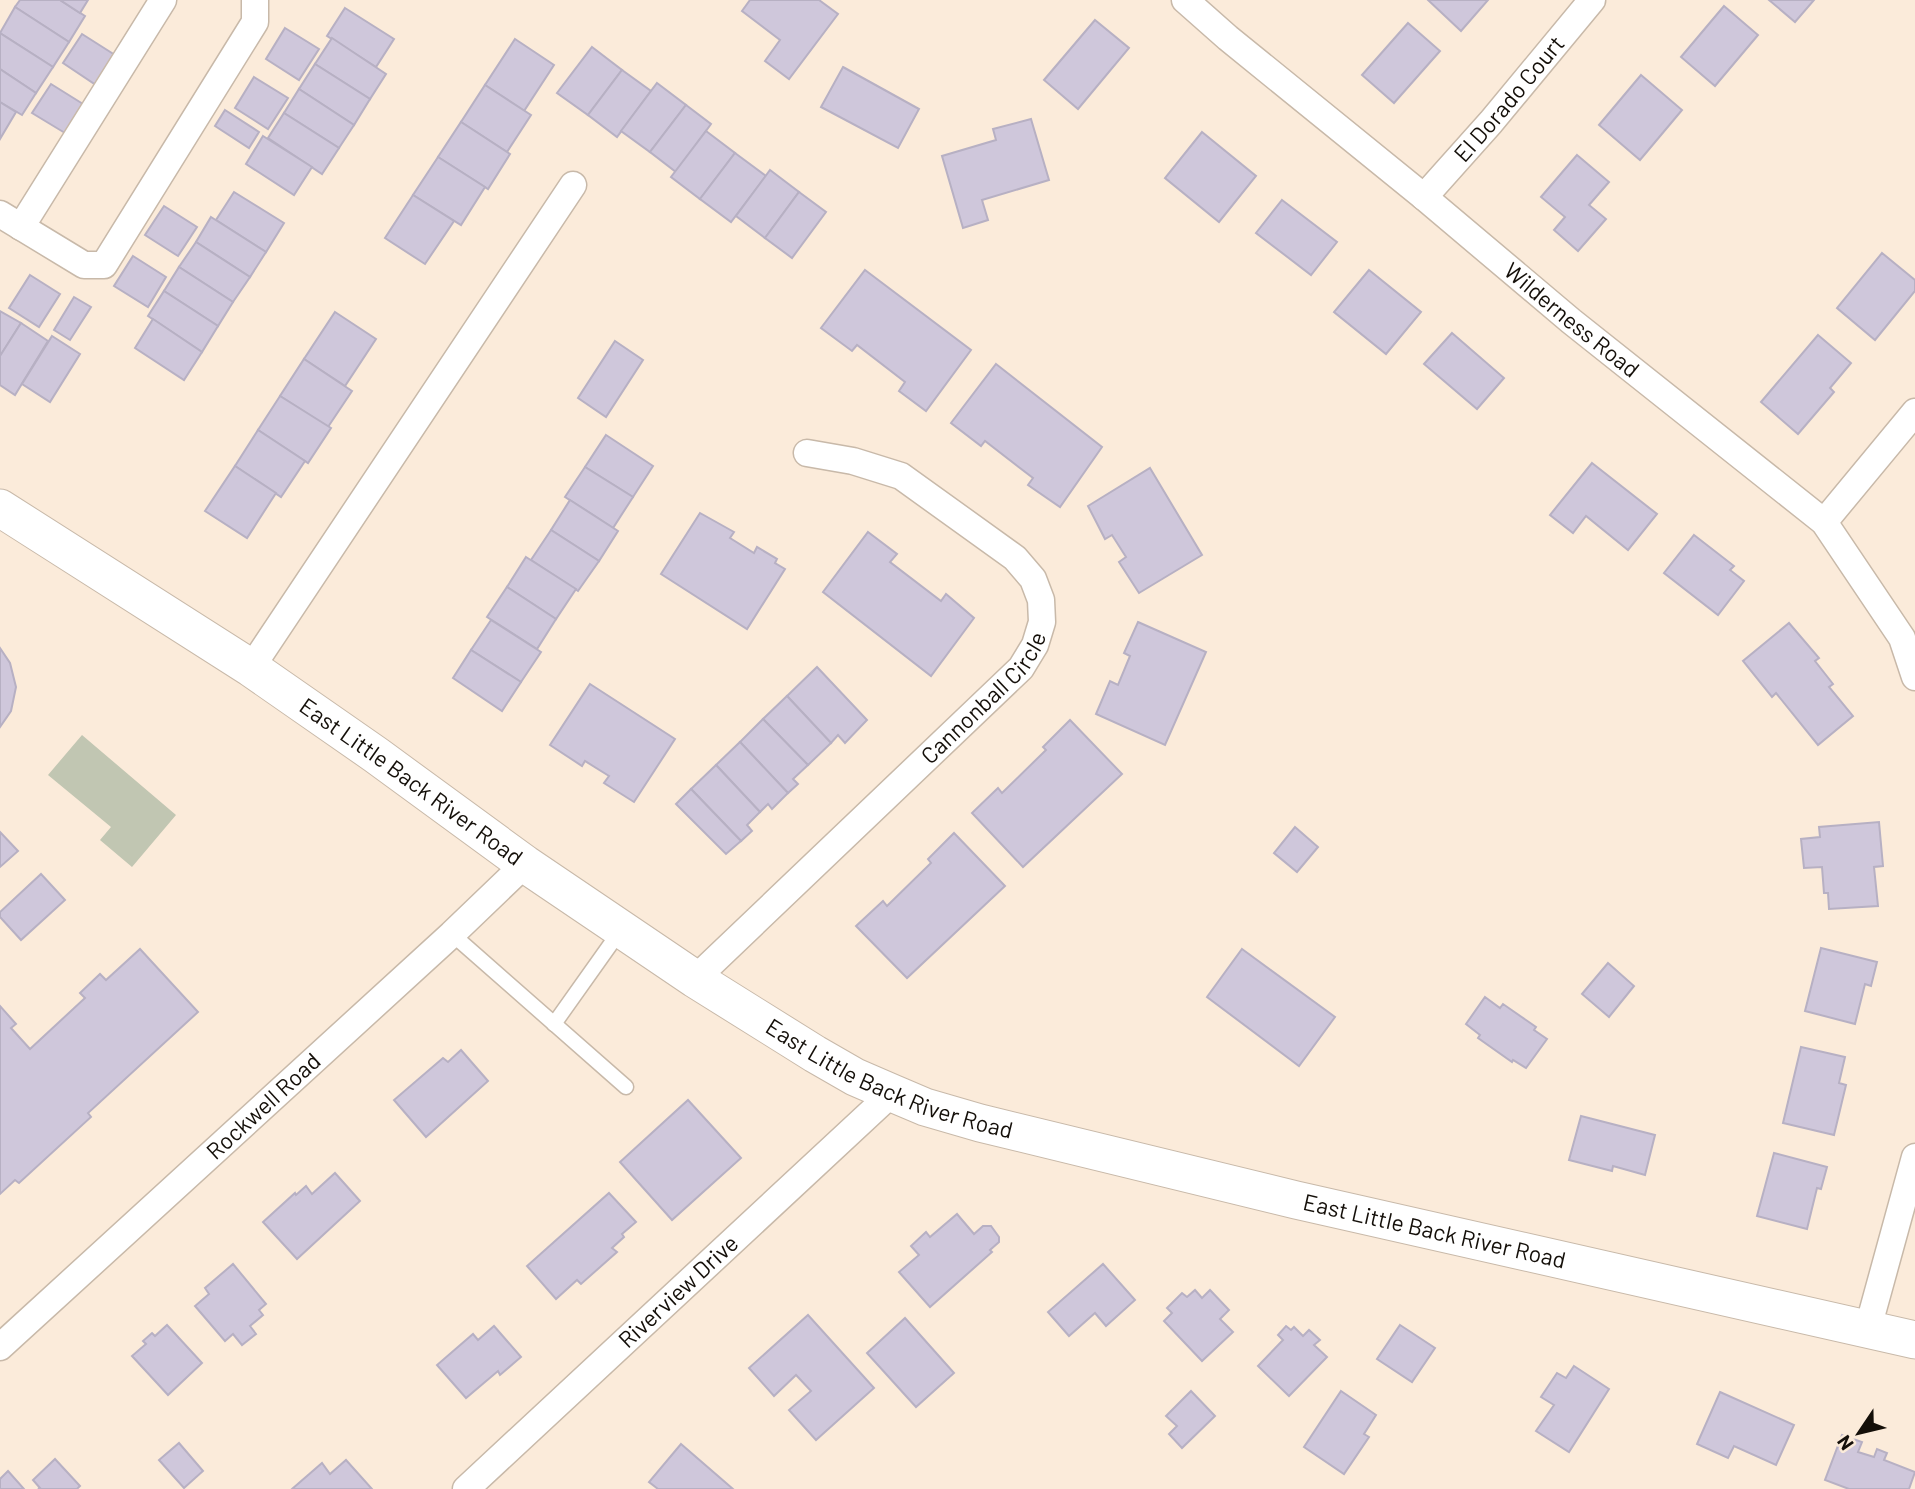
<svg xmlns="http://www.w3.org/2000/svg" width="1915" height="1489" font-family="Barlow,sans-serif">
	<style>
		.green { fill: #c1c6b2 }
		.building { fill: #cfc7db; stroke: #b7b0c3; stroke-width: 2 }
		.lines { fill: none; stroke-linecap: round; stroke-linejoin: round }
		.lane-casing { stroke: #c8b9a9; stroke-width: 17 }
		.street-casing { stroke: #c8b9a9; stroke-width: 29 }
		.secondary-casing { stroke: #c8b9a9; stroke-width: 39 }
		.lane { stroke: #fff; stroke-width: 14 }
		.street { stroke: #fff; stroke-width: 26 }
		.secondary { stroke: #fff; stroke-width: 37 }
		.labels { text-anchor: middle; stroke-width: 7; stroke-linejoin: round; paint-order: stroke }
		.street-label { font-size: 23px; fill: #140f09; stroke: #fbebda }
	</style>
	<rect width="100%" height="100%" fill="#fbebda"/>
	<path class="green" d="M82 735 176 815 132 867 100 840 111 827 48 775Z"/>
	<g class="building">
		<path d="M20 0H60L85 16 69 42 15 7Z"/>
		<path d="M60 0H88L80 13Z"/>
		<path d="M750 0H819L838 14 789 79 765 61 780 40 742 11Z"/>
		<path d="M1428 0H1488L1461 31Z"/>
		<path d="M1769 0H1814L1795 22Z"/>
		<path d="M1724 6 1758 35 1715 86 1681 57Z"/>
		<path d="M15 7 69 42 53 67 0 33Z"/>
		<path d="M345 8 394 39 376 67 327 36Z"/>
		<path d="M1095 20 1129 48 1078 109 1044 80Z"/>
		<path d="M1408 23 1440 51 1394 103 1362 75Z"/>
		<path d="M285 28 319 49 299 80 266 59Z"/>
		<path d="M0 33 53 67 36 93 0 69Z"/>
		<path d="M82 34 115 55 96 85 63 63Z"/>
		<path d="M332 38 386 74 370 99 315 64Z"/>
		<path d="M515 39 554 65 524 111 485 85Z"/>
		<path d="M592 47 622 70 588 115 557 93Z"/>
		<path d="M315 64 370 99 354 125 299 89Z"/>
		<path d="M843 67 919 109 898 148 821 107Z"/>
		<path d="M0 69 36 93 22 115 0 102Z"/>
		<path d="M622 70 651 91 617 137 588 115Z"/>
		<path d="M1641 75 1682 110 1640 160 1599 125Z"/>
		<path d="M254 77 288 98 268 129 235 108Z"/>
		<path d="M657 83 686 105 650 152 621 131Z"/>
		<path d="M51 84 83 104 65 133 32 113Z"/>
		<path d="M485 85 531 115 507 152 461 122Z"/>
		<path d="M299 89 354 125 339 148 284 113Z"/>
		<path d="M0 102 16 112 0 139Z"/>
		<path d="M686 105 711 124 676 172 650 152Z"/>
		<path d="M225 110 259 132 249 148 215 126Z"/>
		<path d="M284 113 339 148 322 174 268 138Z"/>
		<path d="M1031 119 1049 180 982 200 988 220 963 228 942 156 996 140 993 129Z"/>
		<path d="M461 122 510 154 488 189 438 157Z"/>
		<path d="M706 131 735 153 700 199 671 177Z"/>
		<path d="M1202 132 1256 176 1219 222 1165 178Z"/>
		<path d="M263 136 312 167 294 195 246 164Z"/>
		<path d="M735 153 766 176 731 222 700 199Z"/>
		<path d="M1577 155 1609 182 1589 205 1606 219 1578 251 1554 230 1565 217 1541 197Z"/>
		<path d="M438 157 485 187 461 225 413 195Z"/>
		<path d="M770 170 799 192 765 238 736 216Z"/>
		<path d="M234 192 284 223 266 252 216 220Z"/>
		<path d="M799 192 826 212 792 258 765 238Z"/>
		<path d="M413 195 454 221 425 264 385 238Z"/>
		<path d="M1282 200 1337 242 1311 275 1256 233Z"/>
		<path d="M164 206 197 227 178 256 145 235Z"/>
		<path d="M211 217 266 252 250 277 196 242Z"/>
		<path d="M196 242 250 277 233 302 179 267Z"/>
		<path d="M1882 253 1915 280V291L1875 340 1837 308Z"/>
		<path d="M133 256 166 277 148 307 114 286Z"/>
		<path d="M179 267 233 302 218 326 164 291Z"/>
		<path d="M865 270 971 350 926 411 899 391 905 382 857 345 852 351 821 328Z"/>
		<path d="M1369 270 1421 312 1386 354 1334 312Z"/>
		<path d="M30 275 60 294 39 327 9 308Z"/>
		<path d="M164 291 218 326 202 352 148 316Z"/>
		<path d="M74 297 91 307 70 340 54 330Z"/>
		<path d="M0 311 21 323 0 356Z"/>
		<path d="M335 312 376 339 345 386 304 359Z"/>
		<path d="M153 319 202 352 184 380 135 348Z"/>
		<path d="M21 323 48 341 15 395 0 385V356Z"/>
		<path d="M1452 333 1504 378 1477 409 1424 364Z"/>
		<path d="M1818 335 1851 363 1830 388 1834 392 1798 434 1761 402Z"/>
		<path d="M52 336 80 354 50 402 22 384Z"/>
		<path d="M615 341 643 360 606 417 578 398Z"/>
		<path d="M304 359 352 391 328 427 280 396Z"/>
		<path d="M996 364 1102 447 1060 507 1028 485 1033 478 985 441 981 446 951 423Z"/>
		<path d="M280 396 331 428 308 463 258 430Z"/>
		<path d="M258 430 305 461 281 497 235 466Z"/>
		<path d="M606 435 653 466 633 497 585 467Z"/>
		<path d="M1592 463 1657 514 1628 550 1586 516 1573 533 1550 515Z"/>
		<path d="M235 466 276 493 247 538 205 511Z"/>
		<path d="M585 467 633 497 613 528 565 497Z"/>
		<path d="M1150 468 1202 555 1139 593 1119 562 1126 557 1112 535 1105 539 1088 506Z"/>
		<path d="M570 500 618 531 599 561 551 530Z"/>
		<path d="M700 513 734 532 730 538 754 553 757 547 777 559 775 563 785 569 747 629 661 574Z"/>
		<path d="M551 530 599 561 578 591 531 560Z"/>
		<path d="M868 532 897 554 890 562 941 601 946 594 974 618 931 676 823 592Z"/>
		<path d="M1694 535 1734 566 1730 570 1744 581 1718 615 1664 573Z"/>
		<path d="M526 557 576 589 556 619 507 587Z"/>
		<path d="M507 587 556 619 537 649 487 617Z"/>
		<path d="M491 620 541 652 521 682 471 650Z"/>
		<path d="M1138 622 1206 652 1165 745 1096 714 1110 681 1118 685 1130 656 1124 653Z"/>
		<path d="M1789 623 1819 658 1815 661 1833 684 1829 687 1853 716 1818 745 1776 693 1772 697 1743 661Z"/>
		<path d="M0 648 10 663 16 687 11 711 0 727Z"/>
		<path d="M471 650 521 682 502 711 453 678Z"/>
		<path d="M817 667 867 720 845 743 838 735 831 743 787 696Z"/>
		<path d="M590 684 675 739 634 802 604 783 609 776 585 761 582 766 550 745Z"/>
		<path d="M787 696 831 743 808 765 763 719Z"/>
		<path d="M763 719 808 765 793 779 798 784 788 793 740 742Z"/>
		<path d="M1070 720 1122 774 1023 867 972 813 998 788 1002 793 1046 750 1043 747Z"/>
		<path d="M740 742 788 793 772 809 768 804 760 812 716 765Z"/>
		<path d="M716 765 760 812 747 825 752 831 741 841 691 789Z"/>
		<path d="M691 789 741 841 726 854 676 804Z"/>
		<path d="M1879 822 1883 866 1874 867 1878 906 1829 909 1828 893H1824L1822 867 1804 868 1801 839 1820 837 1819 827Z"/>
		<path d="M1295 827 1318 847 1297 872 1274 853Z"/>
		<path d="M0 832 18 851 0 867Z"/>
		<path d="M954 833 1005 886 907 978 856 926 883 901 887 906 931 863 928 859Z"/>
		<path d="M41 874 65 900 21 940 0 917V912Z"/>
		<path d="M1821 948 1877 962 1871 986 1865 984 1855 1024 1805 1011Z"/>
		<path d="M140 949 198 1012 88 1113 91 1117 19 1183 15 1180 0 1194V1006L16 1024 11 1028 30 1049 85 998 80 993 100 974 106 980Z"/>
		<path d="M1242 949 1335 1017 1299 1066 1207 997Z"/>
		<path d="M1608 963 1634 986 1609 1017 1582 994Z"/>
		<path d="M1485 997 1500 1008 1503 1004 1536 1027 1534 1030 1547 1039 1526 1068 1513 1060 1512 1062 1478 1038 1480 1035 1466 1024Z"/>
		<path d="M1801 1047 1845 1057 1839 1083 1846 1085 1834 1135 1783 1123Z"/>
		<path d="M461 1050 488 1081 426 1137 394 1100 443 1058 448 1062Z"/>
		<path d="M688 1100 741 1158 672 1220 620 1162Z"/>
		<path d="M1581 1116 1655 1135 1645 1175 1613 1166 1612 1171 1569 1160Z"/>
		<path d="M1774 1153 1827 1167 1821 1189 1817 1188 1807 1229 1757 1216Z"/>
		<path d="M335 1173 360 1201 297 1259 263 1222 295 1193 296 1195 306 1186 312 1194Z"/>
		<path d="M609 1193 636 1222 622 1234 624 1237 612 1248 617 1252 581 1284 577 1280 556 1299 527 1266Z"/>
		<path d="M957 1214 974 1234 983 1226H991L999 1237V1242L990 1250 992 1252 930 1307 899 1272 919 1255 911 1246 926 1232 930 1237Z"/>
		<path d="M233 1264 266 1304 259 1310 263 1315 250 1326 256 1334 242 1345 233 1334 225 1341 195 1306 209 1294 205 1288Z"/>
		<path d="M1103 1264 1135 1300 1106 1326 1095 1313 1069 1336 1048 1312Z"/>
		<path d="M1195 1290 1202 1298 1210 1290 1229 1310 1220 1319 1233 1332 1202 1361 1164 1321 1172 1313 1167 1308 1182 1293 1187 1297Z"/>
		<path d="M808 1315 874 1388 816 1440 789 1410 811 1391 796 1375 774 1396 749 1368Z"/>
		<path d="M905 1318 954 1373 916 1407 867 1353Z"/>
		<path d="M167 1325 202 1363 168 1395 132 1356 146 1344 143 1341 152 1333 155 1336Z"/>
		<path d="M1400 1325 1435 1348 1412 1382 1377 1359Z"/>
		<path d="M494 1326 521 1357 500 1375 498 1371 466 1398 437 1365 473 1334 478 1340Z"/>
		<path d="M1286 1326 1291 1330 1294 1327 1303 1336 1309 1330 1320 1340 1314 1345 1327 1357 1289 1396 1258 1366 1283 1340 1278 1335Z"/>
		<path d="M1574 1366 1609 1389 1569 1452 1536 1431 1554 1405 1541 1397 1557 1373 1566 1378Z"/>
		<path d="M1191 1391 1215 1416 1182 1448 1169 1434 1177 1426 1166 1416Z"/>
		<path d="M1341 1391 1376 1415 1364 1434 1369 1437 1344 1474 1304 1447Z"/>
		<path d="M1720 1392 1794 1425 1776 1465 1734 1446 1728 1458 1697 1444Z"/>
		<path d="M1842 1435 1862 1442 1858 1452 1874 1457 1877 1449 1887 1453 1884 1460 1915 1472 1909 1489H1849L1825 1480Z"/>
		<path d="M179 1443 203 1471 184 1488 159 1460Z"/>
		<path d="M681 1444 733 1489H658L649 1482Z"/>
		<path d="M55 1459 80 1486 77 1489H38L40 1488 33 1480Z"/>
		<path d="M346 1460 372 1489H292L322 1463 330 1474Z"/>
		<path d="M8 1471 24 1489H0V1479Z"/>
	</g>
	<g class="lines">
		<defs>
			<g id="lane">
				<path d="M452 934 626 1087"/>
				<path d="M554 1024 620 931"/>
			</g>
			<g id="street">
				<path id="s1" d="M1185 0 1228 38 1424 197 1571 321 1824 522 1902 638 1915 677"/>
				<path id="s2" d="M1424 197 1491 122 1592 0"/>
				<path d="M0 214 84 265H104L255 22V0"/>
				<path d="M21 227 163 0"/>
				<path d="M1824 522 1915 412"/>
				<path d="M251 668 573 185"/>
				<path id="s3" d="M695 979 1021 668 1035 645 1042 622 1041 600 1033 579 1015 558 901 476 853 461 807 453"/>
				<path d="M1868 1328 1915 1157"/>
				<path id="s4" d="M0 1347 452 934 525 864"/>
				<path id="s5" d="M466 1489 892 1093"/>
			</g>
			<g id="secondary">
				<path id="s6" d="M0 508 251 668 376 755 525 864 695 979 815 1054 855 1077 892 1093 925 1107 980 1123 1296 1200 1915 1340"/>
			</g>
		</defs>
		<use href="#lane" class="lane-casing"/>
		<use href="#street" class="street-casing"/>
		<use href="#secondary" class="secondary-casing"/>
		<use href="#lane" class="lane"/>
		<use href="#street" class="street"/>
		<use href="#secondary" class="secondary"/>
	</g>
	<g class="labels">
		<g class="street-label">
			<text dy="8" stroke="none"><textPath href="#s2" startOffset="130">El Dorado Court</textPath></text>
			<text dy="8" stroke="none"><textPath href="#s1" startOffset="502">Wilderness Road</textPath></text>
			<text dy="8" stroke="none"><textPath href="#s3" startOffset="404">Cannonball Circle</textPath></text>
			<text dy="8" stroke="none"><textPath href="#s6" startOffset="494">East Little Back River Road</textPath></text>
			<text dy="8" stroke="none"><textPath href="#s6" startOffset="1060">East Little Back River Road</textPath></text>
			<text dy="8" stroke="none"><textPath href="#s4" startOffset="357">Rockwell Road</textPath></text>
			<text dy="8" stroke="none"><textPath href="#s6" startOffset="1628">East Little Back River Road</textPath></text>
			<text dy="8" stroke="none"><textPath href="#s5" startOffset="290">Riverview Drive</textPath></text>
		</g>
	</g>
	<g transform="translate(1859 1433) rotate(235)" stroke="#fbebda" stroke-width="5" paint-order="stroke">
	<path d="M0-5L12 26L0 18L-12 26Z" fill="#140f09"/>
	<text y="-10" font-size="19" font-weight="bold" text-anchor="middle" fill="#140f09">N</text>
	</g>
</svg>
